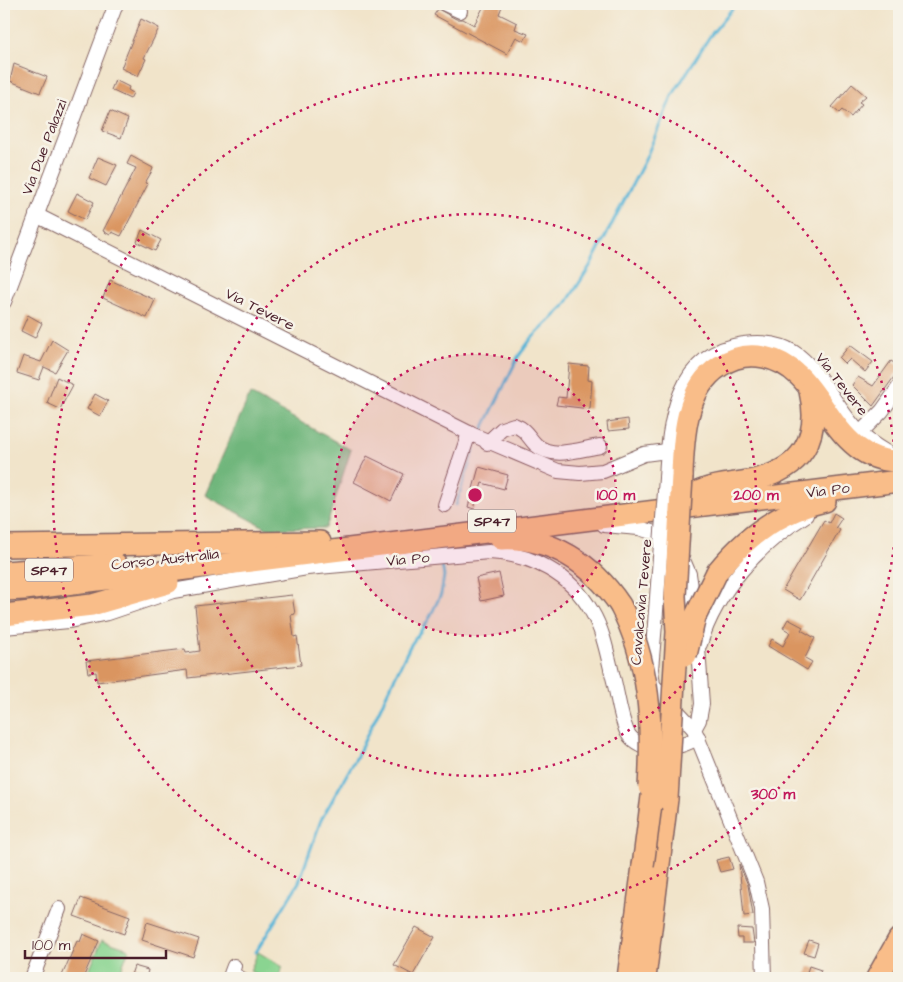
<svg xmlns="http://www.w3.org/2000/svg" width="903" height="982" font-family="'Architects Daughter',sans-serif">
	<style>
		.green { fill: #8ad491; stroke: #6a7a5e }
		.forest { fill: #6fb67b; stroke: #5c6a53 }
		.lines { fill: none; stroke-linecap: round; stroke-linejoin: round }
		.stream { stroke: #59b5d7; stroke-width: 3 }
		.building { fill: #da9560 }
		.minor-casing { stroke: #846463; stroke-width: 16 }
		.highway-casing { stroke: #846463; stroke-width: 24 }
		.minor { stroke: #fff; stroke-width: 14 }
		.highway { stroke: #f9bd89; stroke-width: 21 }
		.minor-bridge-casing { stroke: #846463; stroke-width: 16; stroke-linecap: butt }
		.highway-bridge-casing { stroke: #846463; stroke-width: 24; stroke-linecap: butt }
		.minor-bridge { stroke: #fff; stroke-width: 14 }
		.highway-bridge { stroke: #f9bd89; stroke-width: 21 }
		.ring { fill: none; stroke: #c2185b; stroke-width: 2.5; stroke-dasharray: 2.5 5 }
		.labels { text-anchor: middle; stroke-width: 5; stroke-linejoin: round; paint-order: stroke }
		.shield { fill: #f7f3e8; stroke: #7e5f64; stroke-width: 1 }
		.shield-label { font-size: 14px; font-weight: bold; fill: #4a1f2b }
		.street-label { font-size: 15px; fill: #4a1f2b; stroke: #f7f3e8 }
		.centre { fill: #c2185b; stroke: #f7f3e8; stroke-width: 2.5 }
		.ring-label { font-size: 15px; text-anchor: middle; font-weight: bold; fill: #c2185b; stroke: #f7f3e8; stroke-width: 5; stroke-linejoin: round; paint-order: stroke }
	</style>
	<rect width="100%" height="100%" fill="#f7f3e8"/>
	<filter id="ink" filterUnits="userSpaceOnUse"><feTurbulence type="fractalNoise" baseFrequency=".02" numOctaves="2"/><feDisplacementMap in="SourceGraphic" scale="10" xChannelSelector="R" yChannelSelector="G"/><feConvolveMatrix kernelMatrix="1 2 1 2 8 2 1 2 1" color-interpolation-filters="sRGB"/></filter>
	<filter id="wash" filterUnits="userSpaceOnUse"><feTurbulence type="fractalNoise" baseFrequency=".0096" numOctaves="4" result="noise"/><feDisplacementMap in="SourceGraphic" scale="20" xChannelSelector="R" yChannelSelector="G"/><feGaussianBlur stdDeviation="1.12" result="paint"/><feColorMatrix in="noise" values="0 0 0 0 0 0 0 0 0 0 0 0 0 0 0 0 0 1.4 0 .05"/><feComposite in="paint" operator="in"/></filter>
	<g filter="url(#wash)">
		<rect width="100%" height="100%" fill="#f1e4ca"/>
		<g class="green">
			<path d="M102 940 129 949 118 978H86Z"/>
			<path d="M258 952 283 967 278 978H263L250 971Z"/>
		</g>
		<path class="forest" d="M250 394 351 450 326 528 268 529 205 495Z"/>
		<g class="lines">
			<g class="stream">
				<path d="M482 431 518 357 531 339 564 307 590 266 645 160 672 96 710 36 736 4"/>
				<path d="M456 505 474 450"/>
				<path d="M256 952 299 882 321 820 356 758 410 646 429 619 441 594 444 576 442 565"/>
			</g>
		</g>
		<g id="blocks">
			<g class="building">
				<path d="M485 4H503L499 14 517 23 515 29 528 34 524 41 516 37 507 54 434 15 438 9 456 19H463L474 25Z"/>
				<path d="M141 19 159 28 144 58 146 59 138 76 121 68Z"/>
				<path d="M14 64 47 77 40 93 10 81Z"/>
				<path d="M115 80 129 87 128 90 133 93 130 99 111 90Z"/>
				<path d="M852 84 866 96 859 102 862 104 851 117 842 110 839 113 832 107Z"/>
				<path d="M110 111 128 119 121 138 102 131Z"/>
				<path d="M131 156 153 168 152 171 145 183 148 184 121 236 112 232 110 235 103 231 136 168 127 164Z"/>
				<path d="M98 157 117 165 106 186 89 178Z"/>
				<path d="M77 193 94 202 85 220 68 211Z"/>
				<path d="M142 230 161 240 155 251 137 242Z"/>
				<path d="M110 280 155 300 147 318 103 298Z"/>
				<path d="M28 315 42 323 35 338 21 331Z"/>
				<path d="M52 340 68 350 55 372 44 367 39 380 17 373 23 356 41 362Z"/>
				<path d="M850 345 873 362 865 372 850 359 845 364 839 358Z"/>
				<path d="M891 361 899 366V370L873 406 852 385 858 377 873 386Z"/>
				<path d="M569 364 589 366 588 380 592 381 590 409 556 405 558 397 566 398Z"/>
				<path d="M57 377 73 385 60 409 47 403Z"/>
				<path d="M95 394 108 401 100 416 87 409Z"/>
				<path d="M628 419 629 429 608 431 607 422Z"/>
				<path d="M367 456 404 474 391 501 354 482Z"/>
				<path d="M479 467 508 475 504 489 482 483 474 509 468 507Z"/>
				<path d="M834 513 842 518 836 527 840 530 800 600 783 590 824 520 829 523Z"/>
				<path d="M499 573 504 596 481 601 476 578Z"/>
				<path d="M292 595 295 614 291 615 294 637 297 636 301 665 188 678 187 670 97 682 96 672 88 673 86 661 185 649 186 653 200 651 195 606Z"/>
				<path d="M788 619 803 627 801 630 815 638 805 658 812 662 807 670 768 646 772 639 783 646 790 632 783 628Z"/>
				<path d="M729 857 733 869 720 872 716 860Z"/>
				<path d="M739 864 748 885 753 915 744 916Z"/>
				<path d="M81 898 130 916 124 934 74 916Z"/>
				<path d="M147 922 199 939 193 957 142 940Z"/>
				<path d="M416 927 435 937 413 975 394 965Z"/>
				<path d="M737 928 752 929 754 943H742V938H738Z"/>
				<path d="M83 934 99 941 83 978H61L77 941 80 942Z"/>
				<path d="M809 940 818 943 814 956 804 953Z"/>
				<path d="M134 966 148 970 146 978H130Z"/>
				<path d="M809 966 821 970 818 978H805Z"/>
			</g>
		</g>
	</g>
	<g filter="url(#ink)">
		<use href="#blocks" fill-opacity="0" stroke="#846463" stroke-width="1"/>
		<g class="lines">
			<defs>
				<g id="minor">
					<path d="M445 4 460 11"/>
					<path d="M36 215 471 434 558 471 580 473 603 471 644 454 667 451"/>
					<path d="M4 302 116 4"/>
					<path d="M860 433 882 411 899 387"/>
					<path d="M487 443 502 429 514 425C527 430 527 436 536 445 553 460 580 449 600 446"/>
					<path d="M666 478C669 422 676 353 744 344 763 341 784 344 799 356 825 377 837 411 861 434 870 443 881 449 892 456"/>
					<path d="M445 505 469 433"/>
					<path d="M604 525 639 528 661 535 673 545 683 560 689 574 696 620 702 704 699 720 694 729"/>
					<path d="M655 624 651 669 653 685 694 729 756 882 762 909 764 978"/>
					<path d="M4 627 69 621 108 613 173 591 307 568 489 552C531 554 571 574 592 612 604 632 608 658 614 681 618 697 620 716 627 732 640 756 680 750 698 737"/>
					<path d="M700 644C716 591 759 544 806 515"/>
					<path d="M234 966 231 974 240 978"/>
					<path d="M32 978 59 909"/>
				</g>
				<g id="highway">
					<path d="M682 476C683 439 685 388 720 366 733 357 749 354 764 357 812 366 822 420 857 447 869 457 884 461 899 461"/>
					<path d="M691 496C710 484 733 484 754 480 802 469 821 438 810 391"/>
					<path d="M501 539C552 536 593 565 620 605"/>
					<path d="M4 546 320 542"/>
					<path d="M4 572 116 564"/>
					<path d="M717 572C746 536 780 511 825 501"/>
					<path d="M4 590 25 589 899 481"/>
					<path d="M4 615 92 605 168 583"/>
					<path d="M628 978 643 866"/>
					<path d="M645 978 667 799"/>
					<path d="M877 978 899 939"/>
				</g>
			</defs>
			<use href="#minor" class="minor-casing"/>
			<use href="#highway" class="highway-casing"/>
			<use href="#minor" class="minor"/>
			<use href="#highway" class="highway"/>
			<defs>
				<path id="minor-bridge" d="M655 624 666 478"/>
				<g id="highway-bridge">
					<path d="M620 605C650 662 653 724 649 787"/>
					<path d="M686 655 695 617 717 572"/>
					<path d="M667 799 677 632 675 596 682 476"/>
					<path d="M643 866 655 773"/>
				</g>
			</defs>
			<use href="#minor-bridge" class="minor-bridge-casing"/>
			<use href="#highway-bridge" class="highway-bridge-casing"/>
			<use href="#minor-bridge" class="minor-bridge"/>
			<use href="#highway-bridge" class="highway-bridge"/>
		</g>
	</g>
	<circle cx="475" cy="495" r="141" fill="#c2185b" fill-opacity=".12"/>
	<g class="ring">
		<circle cx="475" cy="495" r="141"/>
		<circle cx="475" cy="495" r="281"/>
		<circle cx="475" cy="495" r="422"/>
	</g>
	<g class="labels">
		<g class="shield">
			<rect x="468" y="509.5" width="48" height="23" rx="4"/>
			<rect x="25" y="558.5" width="48" height="23" rx="4"/>
		</g>
		<g class="shield-label">
			<text x="492" y="526">SP47</text>
			<text x="49" y="575">SP47</text>
		</g>
		<g class="street-label">
			<text transform="translate(44 147) rotate(-69)" y="5">Via Due Palazzi</text>
			<text transform="translate(260 309) rotate(27)" y="5">Via Tevere</text>
			<text transform="translate(842 384) rotate(52)" y="5">Via Tevere</text>
			<text transform="translate(828 490) rotate(-7)" y="5">Via Po</text>
			<text transform="translate(165 559) rotate(-6)" y="5">Corso Australia</text>
			<text transform="translate(408 559) rotate(-5)" y="5">Via Po</text>
			<text transform="translate(641 602) rotate(-85)" y="5">Cavalcavia Tevere</text>
		</g>
	</g>
	<circle cx="475" cy="495" r="8" class="centre"/>
	<g class="ring-label">
		<text x="616" y="500">100 m</text>
		<text x="756" y="500">200 m</text>
		<text x="773" y="799">300 m</text>
	</g>
	<rect width="903" height="982" fill="none" stroke="#f7f3e8" stroke-width="20"/>
	<path d="M25 950v8h141v-8" fill="none" stroke="#4a1f2b" stroke-width="2.5"/>
	<text x="32" y="950" font-size="15" fill="#4a1f2b" stroke="#f7f3e8" stroke-width="4" paint-order="stroke">100 m</text>
</svg>
